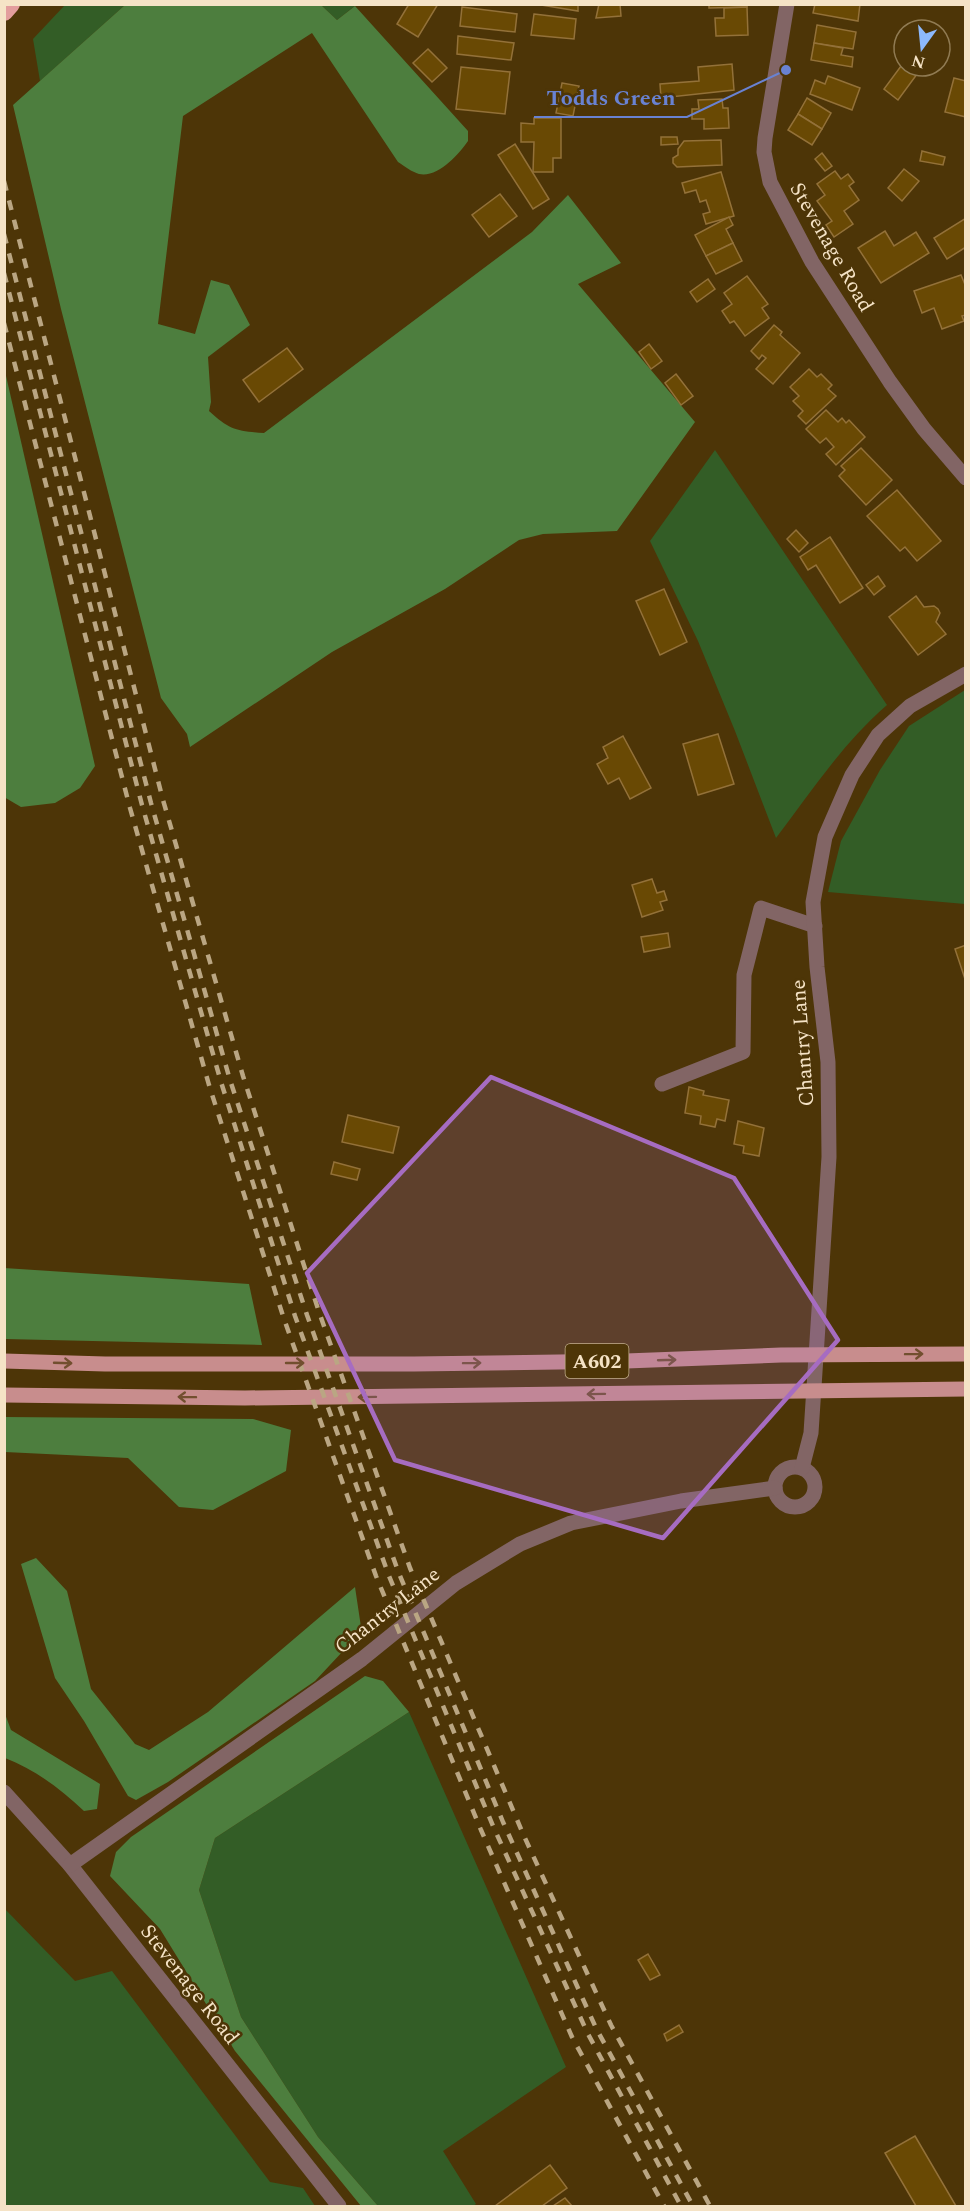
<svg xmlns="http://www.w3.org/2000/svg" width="970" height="2211" font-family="Spectral,serif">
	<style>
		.green { fill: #335d26 }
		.forest { fill: #4d7e3e }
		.building { fill: #694904; stroke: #937139; stroke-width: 1.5 }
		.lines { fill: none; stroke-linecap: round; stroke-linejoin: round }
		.minor { stroke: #826565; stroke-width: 15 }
		.major { stroke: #c88d8d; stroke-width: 15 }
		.highway { stroke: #e39d9d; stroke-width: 18 }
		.rail { stroke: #baa683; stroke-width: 4.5; stroke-dasharray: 10 10; stroke-linecap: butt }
		.oneway { stroke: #724f2f }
		.marked { fill: #a66cc1; fill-opacity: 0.2; stroke: #a66cc1; stroke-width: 4.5; stroke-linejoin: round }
		.labels { text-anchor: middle; stroke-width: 5; stroke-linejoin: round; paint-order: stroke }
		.shield { fill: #4d3507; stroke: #c3af8d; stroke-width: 1.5 }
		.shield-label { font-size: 20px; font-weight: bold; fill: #f5e3c6 }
		.street-label { font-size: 21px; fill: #f5e3c6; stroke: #4d3507 }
		.leader { fill: none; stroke: #6982d2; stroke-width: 2 }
		.callout-dot { fill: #6982d2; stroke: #4d3507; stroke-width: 2 }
		.callout-label { font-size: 22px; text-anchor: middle; font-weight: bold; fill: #6982d2; stroke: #4d3507; stroke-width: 5; stroke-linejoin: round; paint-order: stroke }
	</style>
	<rect width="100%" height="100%" fill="#4d3507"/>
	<g class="green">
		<path d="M65 5H125L40 81 33 39Z"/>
		<path d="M321 5H356L337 20Z"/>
		<path d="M715 450 887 705C843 743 811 792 776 838L735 731 698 641 650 541Z"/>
		<path d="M965 690V904L828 892 841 841 880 770 909 726Z"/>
		<path d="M409 1712 566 2067 443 2151 476 2204 473 2206H378L318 2137 241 2017 199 1890 215 1838Z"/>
		<path d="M4 1908 75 1981 112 1971 270 2182 303 2188 315 2206H5Z"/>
	</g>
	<g class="forest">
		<path d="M125 5H321L337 20 355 6 468 131V141C458 155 438 178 419 174 412 172 404 166 398 162L312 33 183 116 158 324 195 334 211 280 229 285 250 325 208 357 211 402 209 411C230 430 236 431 264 433L532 232 568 195 621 263 578 284 695 422 617 531 543 534 519 540 445 589 332 652 190 747 187 734 161 698 61 309 13 105Z"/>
		<path d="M4 367 95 766 80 788 55 803 21 807 4 797Z"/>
		<path d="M4 1268 249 1284 262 1345 5 1339Z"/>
		<path d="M5 1417 253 1419 291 1430 286 1471 213 1510 179 1507 128 1458 5 1452Z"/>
		<path d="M36 1558 67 1591 91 1689 135 1744 149 1750 208 1712 355 1587 361 1627 344 1650 315 1681 168 1782 136 1800 128 1796 84 1721 55 1678 21 1564Z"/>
		<path d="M365 1676 383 1681 409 1712 215 1838 199 1890 241 2017 318 2137 378 2206H361L235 2051 160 1929 110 1876 116 1852 131 1837Z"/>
		<path d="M5 1714 11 1730 100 1784 97 1809 84 1811C61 1789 34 1769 5 1758Z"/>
	</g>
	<g class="building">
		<path d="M409 4H438L418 37 397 24Z"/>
		<path d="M535 4H578V11Z"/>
		<path d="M599 4H620L621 16 596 18Z"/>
		<path d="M709 4H747V7L709 8Z"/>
		<path d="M815 4H860L858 21 813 13Z"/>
		<path d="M462 7 517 14 515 32 460 26Z"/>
		<path d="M747 7 748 35 716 36 715 18H724V8Z"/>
		<path d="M534 14 576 19 574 39 531 35Z"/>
		<path d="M817 25 856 32 853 49 814 43Z"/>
		<path d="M458 36 514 43 511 60 457 54Z"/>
		<path d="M814 43 843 48 841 55 853 57 852 67 811 60Z"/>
		<path d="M428 49 447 68 432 82 413 63Z"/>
		<path d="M904 62V66H923L898 100 884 89Z"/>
		<path d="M732 64 734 90 661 98 660 84 699 81 698 67Z"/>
		<path d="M461 67 510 72 505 114 456 109Z"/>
		<path d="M828 76 860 88 852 110 810 94 815 80 825 84Z"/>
		<path d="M954 78 966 81V117L945 112Z"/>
		<path d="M562 83 579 86 573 116 556 113Z"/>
		<path d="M807 98 831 113 822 129 798 114Z"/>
		<path d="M722 99 723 108H728L729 128 704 129V119H692V109H699L698 100Z"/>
		<path d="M798 114 822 129 812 145 788 130Z"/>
		<path d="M534 118H561V158H553V172H533L534 142H521V123L534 124Z"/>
		<path d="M661 137H677L678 144 661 145Z"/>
		<path d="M721 140 722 165 677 167 673 163V158L678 155V149L684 141Z"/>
		<path d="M515 144 549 199 533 209 498 155Z"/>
		<path d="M922 151 945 157 943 165 920 161Z"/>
		<path d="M822 153 832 166 825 171 815 159Z"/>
		<path d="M904 169 919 181 902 201 888 188Z"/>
		<path d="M835 171 841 179 848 174 854 182 849 186 859 200 844 211 853 224 834 237 826 225 832 221 817 201 825 195 817 184Z"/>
		<path d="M721 172 734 216 706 224 703 214 710 212 706 200 700 202 696 190 685 193 682 183Z"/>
		<path d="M500 194 517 216 489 237 472 215Z"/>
		<path d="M729 217 733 225 726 229 733 243 706 256 695 235Z"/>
		<path d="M966 218V247L947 259 934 238Z"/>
		<path d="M885 231 894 246 916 232 929 253 881 283 858 248Z"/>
		<path d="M733 243 742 261 716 274 706 256Z"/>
		<path d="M961 275 966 287V315L962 316 964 321 942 329 934 308 922 313 914 291Z"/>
		<path d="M747 276 768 304 762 308 769 318 745 336 734 321 730 323 722 311 732 304 724 293Z"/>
		<path d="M708 279 715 289 697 302 690 292Z"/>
		<path d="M774 325 782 332 780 335 800 353 773 384 756 369 766 358 762 355 759 359 751 351Z"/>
		<path d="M649 344 662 361 651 369 639 352Z"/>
		<path d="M287 348 303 369 259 402 243 380Z"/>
		<path d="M809 369 817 377 821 374 832 385 828 389 836 396 806 424 798 416 803 411 793 401 799 396 790 387Z"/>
		<path d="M676 374 693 396 681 405 665 383Z"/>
		<path d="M826 410 838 422 842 418 846 423 849 420 865 437 836 465 826 454 834 447 826 438 820 443 806 429Z"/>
		<path d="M861 448 892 480 866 505 839 476 845 470 841 466Z"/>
		<path d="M897 490 941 541 917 561 905 547 900 551 867 516Z"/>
		<path d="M796 530 808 543 799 552 787 539Z"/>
		<path d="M830 537 863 588 840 603 816 565 808 570 800 557Z"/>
		<path d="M878 576 885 586 874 595 866 585Z"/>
		<path d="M664 589 687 642 660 655 636 601Z"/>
		<path d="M916 596 924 607 934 606 938 609 940 613 936 622 946 634 918 655 889 617Z"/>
		<path d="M718 734 734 784 698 795 683 744Z"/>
		<path d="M623 736 651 788 630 799 619 778 608 784 597 764 608 758 603 747Z"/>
		<path d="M652 879 657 893 664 891 667 900 660 902 663 910 642 917 632 885Z"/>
		<path d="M668 933 670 947 644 952 641 937Z"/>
		<path d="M966 945V982L955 949Z"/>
		<path d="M689 1087 704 1091 703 1095 729 1100 725 1121 717 1119 715 1127 700 1124 701 1116 685 1113Z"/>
		<path d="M348 1115 399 1127 393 1153 342 1142Z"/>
		<path d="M738 1121 764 1128 759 1156 743 1153 744 1146 734 1144Z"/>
		<path d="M334 1162 360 1169 357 1180 331 1174Z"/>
		<path d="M648 1954 660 1975 650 1980 638 1960Z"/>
		<path d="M679 2025 683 2032 667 2041 664 2034Z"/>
		<path d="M915 2136 956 2206H916L885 2153Z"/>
		<path d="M550 2165 567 2188 542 2206H495Z"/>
		<path d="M565 2198 572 2206H553Z"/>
	</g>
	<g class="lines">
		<g class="minor">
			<path d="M787 4 765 138 764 152 770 182 812 262 890 382 924 429 966 478"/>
			<path d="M662 1084 743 1052 744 975 761 908 815 926"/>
			<circle cx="795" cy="1487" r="20"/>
			<path d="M802 1468 811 1433 829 1157 828 1062 817 967 813 902 825 837 852 775 878 735 910 706 966 674"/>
			<path d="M4 1792 70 1865 339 2206"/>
			<path d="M70 1865 362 1659 456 1583 520 1544 571 1523 681 1501 775 1488"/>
		</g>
		<g class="major">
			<path d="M4 1361 105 1364H414L626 1361 781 1355 966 1354"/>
			<path d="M4 1395 245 1398 966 1389"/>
		</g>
		<path class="highway" d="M4 12 11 4"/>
		<g class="rail">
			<path d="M4 181 163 800 243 1076 319 1312 410 1568 524 1836 611 2025 710 2206"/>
			<path d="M4 234 151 803 230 1080 307 1315 398 1571 503 1822 596 2028 693 2206"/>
			<path d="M4 273 142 805 221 1082 295 1316 389 1576 493 1826 588 2034 681 2206"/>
			<path d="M4 323 130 808 209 1085 284 1319 376 1576 481 1830 572 2037 664 2206"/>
		</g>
	</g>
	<defs><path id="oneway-shaft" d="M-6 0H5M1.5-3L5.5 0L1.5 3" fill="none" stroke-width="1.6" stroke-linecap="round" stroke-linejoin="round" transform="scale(1.5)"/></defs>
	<g class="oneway">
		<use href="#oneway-shaft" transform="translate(914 1354) rotate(-1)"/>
		<use href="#oneway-shaft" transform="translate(667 1360) rotate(-2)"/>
		<use href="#oneway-shaft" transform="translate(63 1363) rotate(2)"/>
		<use href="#oneway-shaft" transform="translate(295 1363)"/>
		<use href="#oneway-shaft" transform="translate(472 1363) rotate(-1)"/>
		<use href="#oneway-shaft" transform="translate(596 1394) rotate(179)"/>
		<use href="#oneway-shaft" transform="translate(187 1397) rotate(-179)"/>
		<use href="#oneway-shaft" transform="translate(367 1397) rotate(179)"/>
	</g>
	<path class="marked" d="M491 1077 734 1178 838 1340 663 1538 395 1460 307 1273Z"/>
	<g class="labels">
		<rect class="shield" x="565.5" y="1344" width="63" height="34" rx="4.5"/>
		<g class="shield-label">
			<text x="597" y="1368">A602</text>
		</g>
		<g class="street-label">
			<text transform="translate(832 247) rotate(60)" y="7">Stevenage Road</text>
			<text transform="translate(802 1043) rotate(-94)" y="7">Chantry Lane</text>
			<text transform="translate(387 1610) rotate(-38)" y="7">Chantry Lane</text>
			<text transform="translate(190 1984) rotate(52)" y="7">Stevenage Road</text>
		</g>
	</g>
	<path class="leader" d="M786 70L687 117H534"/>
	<circle class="callout-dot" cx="786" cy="70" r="6"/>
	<g class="callout-label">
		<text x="611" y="105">Todds Green</text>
	</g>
	<rect width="970" height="2211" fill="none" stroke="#f5e3c6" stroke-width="12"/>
	<g transform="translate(922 48) rotate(195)"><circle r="28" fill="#4d3507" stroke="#907b53" stroke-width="1.5"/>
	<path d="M0-4.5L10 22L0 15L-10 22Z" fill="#8db9fc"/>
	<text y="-9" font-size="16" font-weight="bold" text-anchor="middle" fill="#f5e3c6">N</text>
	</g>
</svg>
